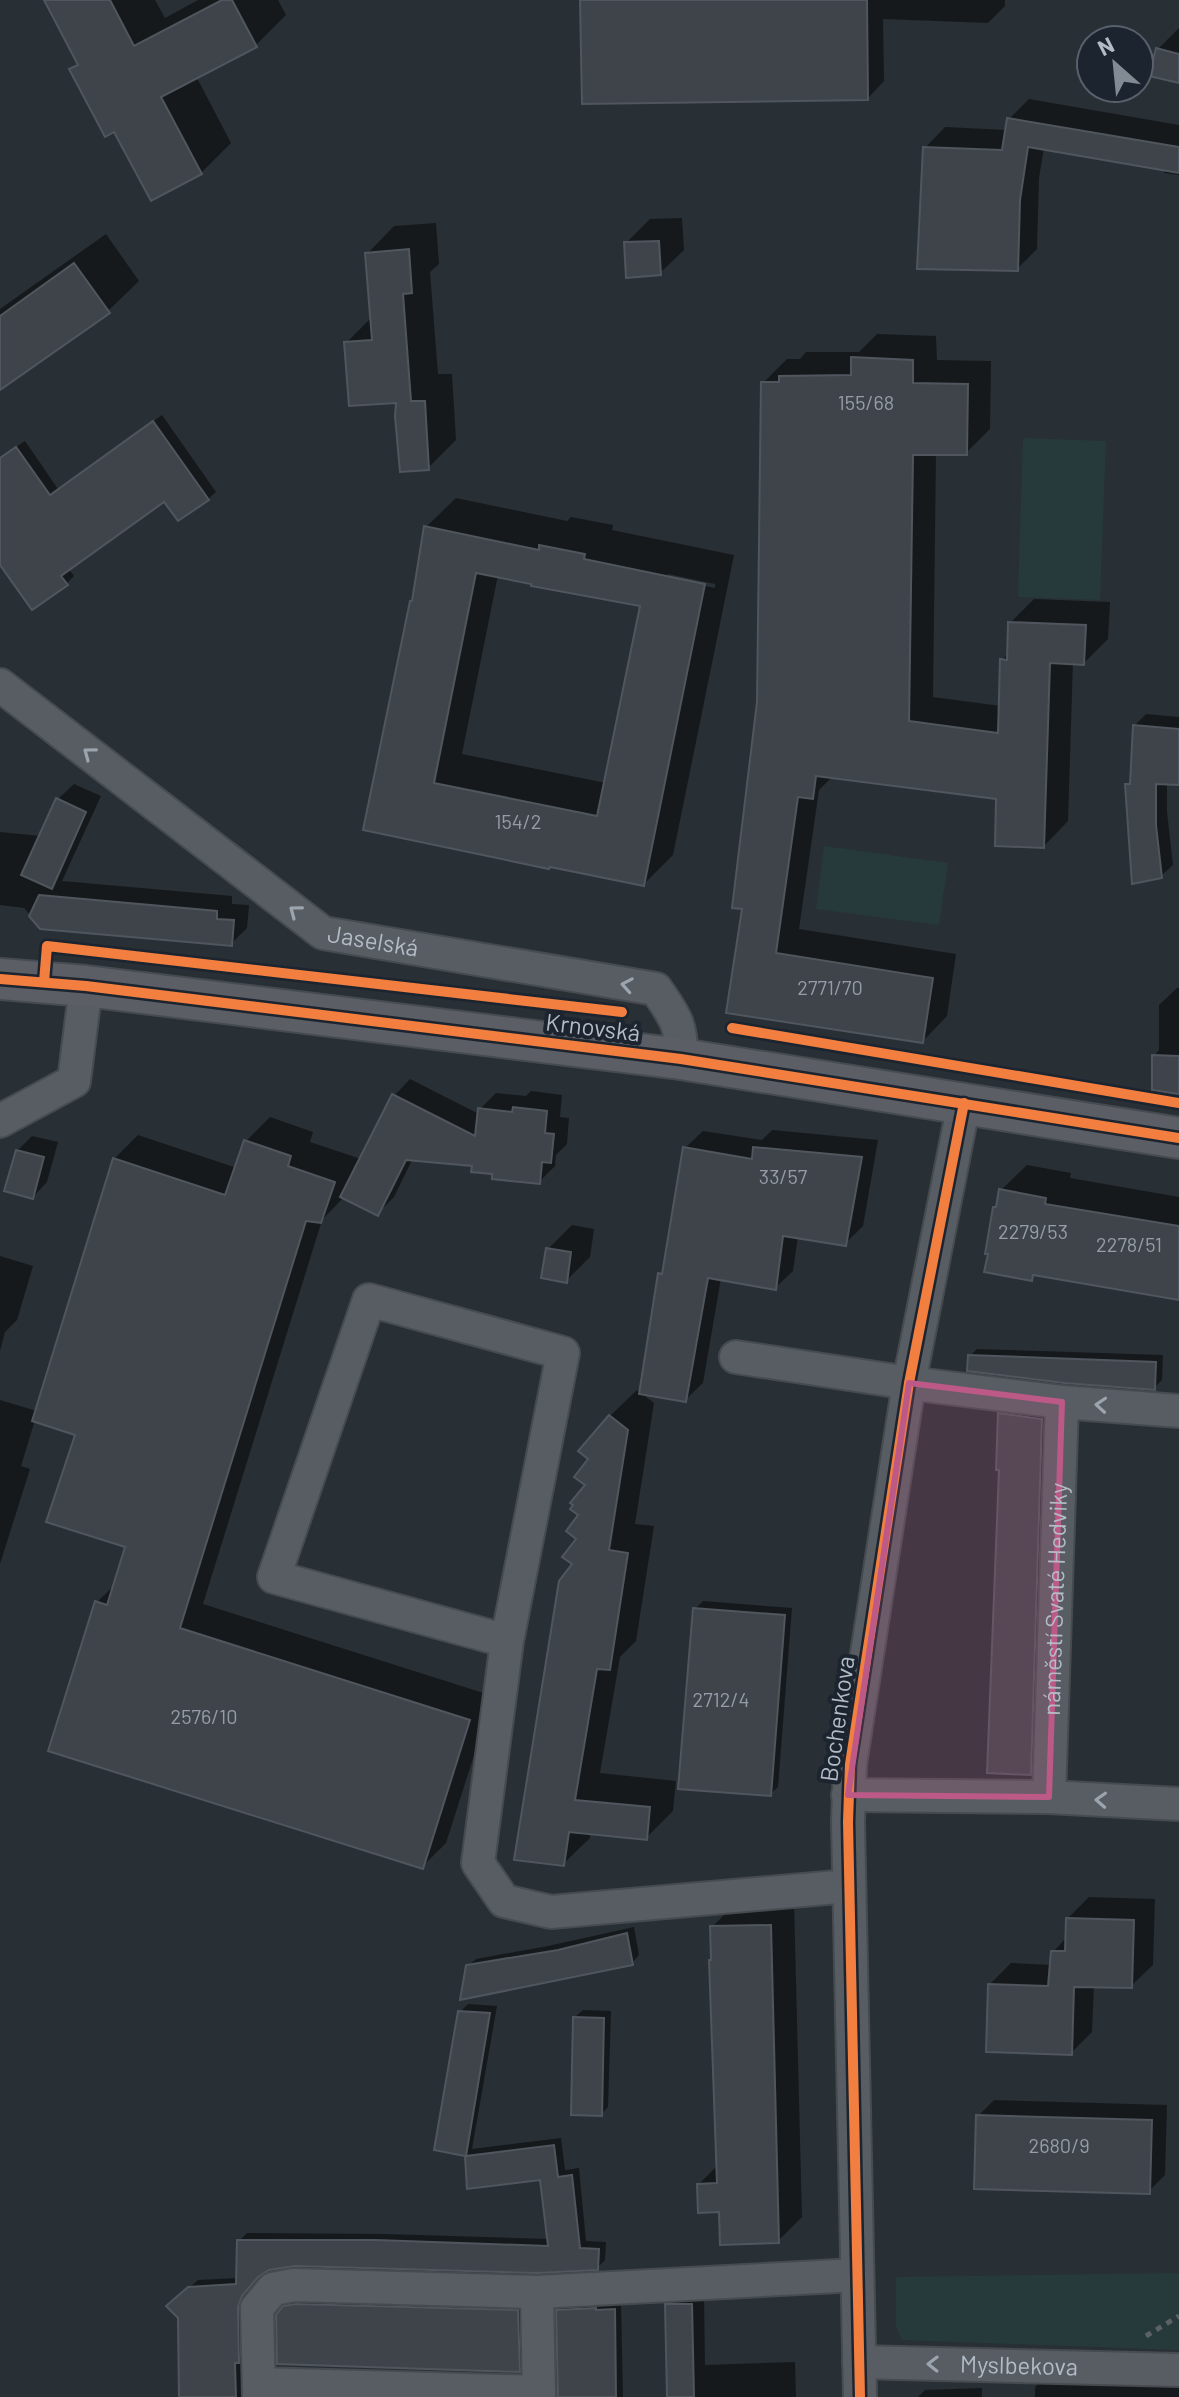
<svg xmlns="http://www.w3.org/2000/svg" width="1179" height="2397" font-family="Barlow,sans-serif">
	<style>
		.green { fill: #263a3b }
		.shadow { fill: #0007; fill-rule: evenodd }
		.building { fill: #3f444a; stroke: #50565d; stroke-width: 2; fill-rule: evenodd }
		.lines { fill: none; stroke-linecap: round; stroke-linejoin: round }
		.minor-casing { stroke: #464b50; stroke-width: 36 }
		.major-casing { stroke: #464b52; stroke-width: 44 }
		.path { stroke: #5c6167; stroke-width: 5; stroke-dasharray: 6 6; stroke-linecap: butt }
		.minor { stroke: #585d63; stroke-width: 32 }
		.major { stroke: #5b5f65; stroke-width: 40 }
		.cycleway-casing { stroke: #1c252f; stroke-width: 15 }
		.cycleway { stroke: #f27e40; stroke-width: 10 }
		.oneway { stroke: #9ca4ad }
		.marked { fill: #bc5986; fill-opacity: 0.2; stroke: #bc5986; stroke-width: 6; stroke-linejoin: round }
		.labels { text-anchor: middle; stroke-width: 8; stroke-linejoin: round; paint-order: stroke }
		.number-label { font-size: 20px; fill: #959da7 }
		.street-label { font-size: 24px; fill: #b2bbc6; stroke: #1c252f }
	</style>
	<rect width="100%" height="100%" fill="#282f35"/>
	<g class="green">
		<path d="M1023 438 1106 441 1100 600 1018 597Z"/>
		<path d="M824 846 948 863 939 925 816 909Z"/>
		<path d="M1179 2273V2350L902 2340 896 2327V2277Z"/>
	</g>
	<g class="shadow">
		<path d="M47 0H155L165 18 198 0H278L286 15 256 45 196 76 231 143 201 173 115 129 71 69 79 62Z"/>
		<path d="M582 0H1005V6L988 23 883 19 884 81 868 98Z"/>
		<path d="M1179 28V81L1158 49Z"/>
		<path d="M1029 99 1179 125V175L1164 173 1165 169 1044 148 1039 178 1037 249 1017 269 925 148 945 127 1007 130 1009 119Z"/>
		<path d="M682 218 684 250 660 273 626 243 650 219Z"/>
		<path d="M436 223 439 264 430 272 438 374H452L456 440 428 468 398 401 346 343 372 317 367 254 394 226Z"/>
		<path d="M106 234 139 281 108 311 0 388V309Z"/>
		<path d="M877 334 936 336 937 360 991 361 990 429 966 453H936L933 697 1001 706 1002 660 1009 653 1010 623 1034 599 1110 602 1108 639 1084 663 1073 662 1068 821 1044 846 998 798 833 776 819 790 799 929 956 954 947 1016 923 1041 729 1011 744 908 759 702 763 383 787 359H800L806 352H859Z"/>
		<path d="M162 415 216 492 208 499H165L68 568 74 576 66 584 2 565 0 566V458L25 441 58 489Z"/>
		<path d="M456 498 567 521 571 517 613 525 612 530 734 555 673 855 644 884 366 828 414 599 426 527ZM668 574 715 584V588L668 578ZM498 575 642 604 606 783 462 754Z"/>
		<path d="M1146 714 1179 717V783H1167V812L1173 865 1161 876 1127 785 1133 780 1135 725Z"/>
		<path d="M74 784 101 796 62 881 232 896V904L249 905 247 928 231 944 41 927 24 908 0 905V832L41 836 58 799Z"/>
		<path d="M1177 988H1179V1091L1154 1056 1159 1050V1005Z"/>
		<path d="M410 1079 479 1114 480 1109 496 1093 526 1096 531 1091 562 1095 560 1117 569 1118 567 1144 556 1155 555 1166 539 1182 494 1172 474 1164 413 1158 394 1197 377 1214 344 1197 322 1220 203 1604 493 1696 446 1843 422 1867 97 1602 116 1584 127 1546 77 1434 35 1420 21 1466 30 1469 0 1564V1400L37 1411 114 1159 138 1135 237 1168 246 1141 270 1117 313 1132 310 1142 361 1159 394 1096Z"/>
		<path d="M772 1130 878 1140 863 1226 846 1243 798 1236 793 1271 775 1288 721 1278 703 1383 685 1400 660 1274 664 1270 685 1148 703 1131 762 1140Z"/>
		<path d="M32 1136 58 1142 47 1182 33 1197 17 1151Z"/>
		<path d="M1027 1165 1071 1173 1070 1178 1179 1197V1298L1036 1274 1031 1279 999 1204 1001 1190Z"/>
		<path d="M572 1225 594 1229 590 1257 566 1281 548 1249Z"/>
		<path d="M0 1256 33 1266 17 1320 5 1332 0 1351Z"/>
		<path d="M977 1349 1163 1355 1162 1380 1154 1388 970 1356Z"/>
		<path d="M1031 1383 1072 1388 1061 1742 1030 1773 1001 1468 1000 1414Z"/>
		<path d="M637 1390 654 1403 635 1524 654 1526 636 1641 620 1657 600 1773 676 1781 673 1811 646 1838 590 1833V1838L563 1864 575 1564 581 1515 591 1459 610 1416Z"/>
		<path d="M703 1601 792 1608 778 1787 770 1794 695 1609Z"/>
		<path d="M1089 1897 1155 1899 1153 1965 1131 1986 1094 1985 1092 2032 1071 2053 990 1984 1011 1963 1052 1965 1053 1952 1067 1937 1068 1918Z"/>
		<path d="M794 1902 802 2217 778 2241 721 2210 699 2184 718 2165 712 1927 736 1903Z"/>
		<path d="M634 1927 639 1955 632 1963 468 1966 476 1959 548 1946Z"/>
		<path d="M468 2004 497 2006 472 2149 561 2138 565 2170 579 2168 586 2241 606 2242 605 2260 597 2268 294 2264 269 2268 260 2274 249 2286 245 2298 249 2397H181L188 2289 198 2280 238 2278 239 2241 247 2233 385 2234 549 2239 542 2178 469 2186 467 2154 436 2149 460 2012Z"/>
		<path d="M583 2010 611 2011 608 2107 601 2114 575 2017Z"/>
		<path d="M994 2100 1167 2105 1165 2175 1149 2191 978 2116Z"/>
		<path d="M679 2293H704L705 2365 795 2362 796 2397H668L667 2305Z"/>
		<path d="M293 2300 525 2304 526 2363 519 2370 285 2308Z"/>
		<path d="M621 2302 623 2397H560L558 2311 566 2303Z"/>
		<path d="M1065 2357 1179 2361V2397H1035V2387Z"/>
		<path d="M982 2388V2397H918L925 2390Z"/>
	</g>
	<g class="building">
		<path d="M44 0H110L134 46 222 0H232L257 47 161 97 202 174 151 201 114 132 105 137 69 69 78 65Z"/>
		<path d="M580 0H867L868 100 582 104Z"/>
		<path d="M1156 48 1179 54V83L1149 76Z"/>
		<path d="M1007 118 1179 147V173L1028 147 1020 200 1018 271 917 269 923 147 1002 150Z"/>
		<path d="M659 241 661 275 626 278 624 242Z"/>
		<path d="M409 249 412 293 403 294 411 401H425L429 470 400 472 395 416 396 403 349 406 344 342 372 340 365 253Z"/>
		<path d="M74 263 110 313 0 390V316Z"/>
		<path d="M851 357 913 360V383L968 384 967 455H913L909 721 998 733 1000 659 1007 660 1008 622 1086 625 1084 665 1050 663 1044 848 995 846 996 799 816 776 813 799 798 797 776 953 933 978 923 1043 726 1013 742 909 732 908 757 702 761 382H779V376L851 375Z"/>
		<path d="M153 421 209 500 178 521 164 502 61 576 68 585 32 610 0 565V458L16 447 50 495Z"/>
		<path d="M424 526 539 550V545L585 554 584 559 705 584 644 886 550 867 549 869 363 830 410 601H412ZM476 573 531 584V586L640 606 597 816 434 783Z"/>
		<path d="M1133 725 1179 729V785L1156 784V825L1162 878 1132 884 1125 784H1130Z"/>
		<path d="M56 798 86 812 52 889 21 875Z"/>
		<path d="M39 895 217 911V919L234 920 232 946 40 929 29 916Z"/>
		<path d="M1152 1055 1179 1056V1094L1152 1090Z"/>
		<path d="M392 1094 475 1136 478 1108 512 1112 513 1107 547 1111 545 1133 554 1134 551 1163 542 1162 540 1184 492 1179V1174L471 1172 472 1166 406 1160 378 1216 340 1197Z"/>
		<path d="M244 1140 291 1156 288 1166 335 1182 321 1223 306 1221 180 1628 470 1720 423 1869 48 1751 95 1601 107 1605 125 1547 46 1522 75 1435 32 1421 113 1158 225 1195Z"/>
		<path d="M683 1147 752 1159 753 1147 862 1157 846 1246 783 1236 776 1290 708 1278 686 1402 639 1394 658 1273 662 1274Z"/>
		<path d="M16 1150 44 1157 33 1199 4 1191Z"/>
		<path d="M999 1189 1046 1198 1045 1204 1179 1226V1300L1033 1275 1032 1281 984 1272 988 1254H985L993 1207H996Z"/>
		<path d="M546 1248 571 1252 567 1283 541 1278Z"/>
		<path d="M968 1355 1156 1362 1155 1390 1064 1383 967 1371Z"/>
		<path d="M998 1413 1042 1419 1031 1775 987 1773 999 1470H996Z"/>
		<path d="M609 1415 628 1430 609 1550 628 1553 610 1670 597 1669 575 1800 650 1807 647 1840 569 1832 564 1866 514 1860 559 1581 572 1564 562 1557 576 1539 566 1531 578 1515 570 1509 573 1505 570 1503 585 1485 574 1477 588 1459 578 1451Z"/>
		<path d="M693 1608 785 1615 771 1796 678 1789Z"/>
		<path d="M1066 1918 1134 1920 1132 1988 1074 1987 1072 2055 986 2052 988 1984 1048 1986 1051 1951H1065Z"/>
		<path d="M771 1925 779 2243 720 2245 719 2212 698 2213 697 2184 717 2183 709 1960H711L710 1926Z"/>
		<path d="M627 1933 633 1965 460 2000 466 1965 558 1950Z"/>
		<path d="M458 2011 490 2013 466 2156 554 2145 558 2177 572 2175 580 2248 599 2249 598 2270 537 2273 295 2266 269 2270 258 2277 242 2296 238 2307 239 2363H235L236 2397H179L178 2318 166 2306 188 2287 236 2284 237 2240H376L548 2246 540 2180 467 2189 465 2156 434 2150Z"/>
		<path d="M573 2017 604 2018 602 2116 571 2115Z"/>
		<path d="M976 2115 1152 2120 1150 2194 974 2189Z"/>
		<path d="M296 2304 518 2310 520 2372 277 2364 276 2315 283 2306Z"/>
		<path d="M665 2304H692L694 2397H667Z"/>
		<path d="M596 2308V2310L615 2309 616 2397H558L556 2310Z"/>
	</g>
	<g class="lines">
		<defs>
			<g id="minor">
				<path id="s1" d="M0 685 323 933 656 989C675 1017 682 1024 681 1059"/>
				<path d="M0 1121 74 1081 86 986"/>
				<path d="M736 1357 909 1383 1062 1402 1179 1411"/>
				<path d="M507 1641 274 1577 369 1300 563 1353 507 1641 478 1863 504 1901 551 1912 849 1886"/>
				<path d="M848 1795 1049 1797 1179 1804"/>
				<path id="s2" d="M1049 1797 1062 1402"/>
				<path id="s3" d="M859 2362 1179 2370"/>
				<path d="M259 2384 539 2392"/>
				<path d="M259 2397 257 2308 273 2289 294 2285 537 2292"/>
				<path d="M539 2397 537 2292 857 2275"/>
				<path d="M860 2397 848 1822 850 1764 909 1383 964 1103"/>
			</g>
			<path id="major" d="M0 979 86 986 681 1059 1179 1138"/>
		</defs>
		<use href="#minor" class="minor-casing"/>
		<use href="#major" class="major-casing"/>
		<path class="path" d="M1146 2336 1179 2316"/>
		<use href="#minor" class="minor"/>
		<use href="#major" class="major"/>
		<defs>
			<g id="cycleway">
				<path d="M0 979 86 986 681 1059 1179 1138"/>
				<path d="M44 982 47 946 622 1012"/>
				<path d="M732 1028 1179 1103"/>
				<path d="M860 2397 848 1822 850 1764 909 1383 964 1103"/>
			</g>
		</defs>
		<use href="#cycleway" class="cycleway-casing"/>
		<use href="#cycleway" class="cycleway"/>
	</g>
	<defs><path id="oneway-chevron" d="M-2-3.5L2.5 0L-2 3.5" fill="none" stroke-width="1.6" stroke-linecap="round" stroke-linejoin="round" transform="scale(2)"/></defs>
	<g class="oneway">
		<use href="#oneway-chevron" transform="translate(89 753) rotate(-143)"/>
		<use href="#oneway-chevron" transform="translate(295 911) rotate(-143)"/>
		<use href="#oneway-chevron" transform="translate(627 985) rotate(-170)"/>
		<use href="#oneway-chevron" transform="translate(1101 1405) rotate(-176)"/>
		<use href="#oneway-chevron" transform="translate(1101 1800) rotate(-177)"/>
		<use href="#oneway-chevron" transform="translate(933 2364) rotate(-179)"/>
	</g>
	<path class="marked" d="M909 1383 1062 1402 1049 1797 848 1795Z"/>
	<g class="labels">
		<g class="number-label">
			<text x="866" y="410">155/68</text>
			<text x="518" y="829">154/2</text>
			<text x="830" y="995">2771/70</text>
			<text x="783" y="1184">33/57</text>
			<text x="1033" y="1239">2279/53</text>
			<text x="1129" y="1252">2278/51</text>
			<text x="721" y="1707">2712/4</text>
			<text x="204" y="1724">2576/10</text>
			<text x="1059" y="2153">2680/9</text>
		</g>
		<g class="street-label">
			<text dy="8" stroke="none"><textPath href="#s1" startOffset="458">Jaselská</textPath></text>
			<text transform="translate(593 1028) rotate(7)" y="8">Krnovská</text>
			<text dy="8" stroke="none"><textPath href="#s2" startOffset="198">náměstí Svaté Hedviky</textPath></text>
			<text transform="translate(838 1719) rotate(-82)" y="8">Bochenkova</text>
			<text dy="8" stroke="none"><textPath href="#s3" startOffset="160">Myslbekova</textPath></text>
		</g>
	</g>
	<g transform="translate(1115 64) rotate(333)"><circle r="38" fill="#1c252f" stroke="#58616b" stroke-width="2"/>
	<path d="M0-6L14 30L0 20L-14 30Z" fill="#828a93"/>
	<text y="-12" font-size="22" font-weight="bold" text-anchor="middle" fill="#b2bbc6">N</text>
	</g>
</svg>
